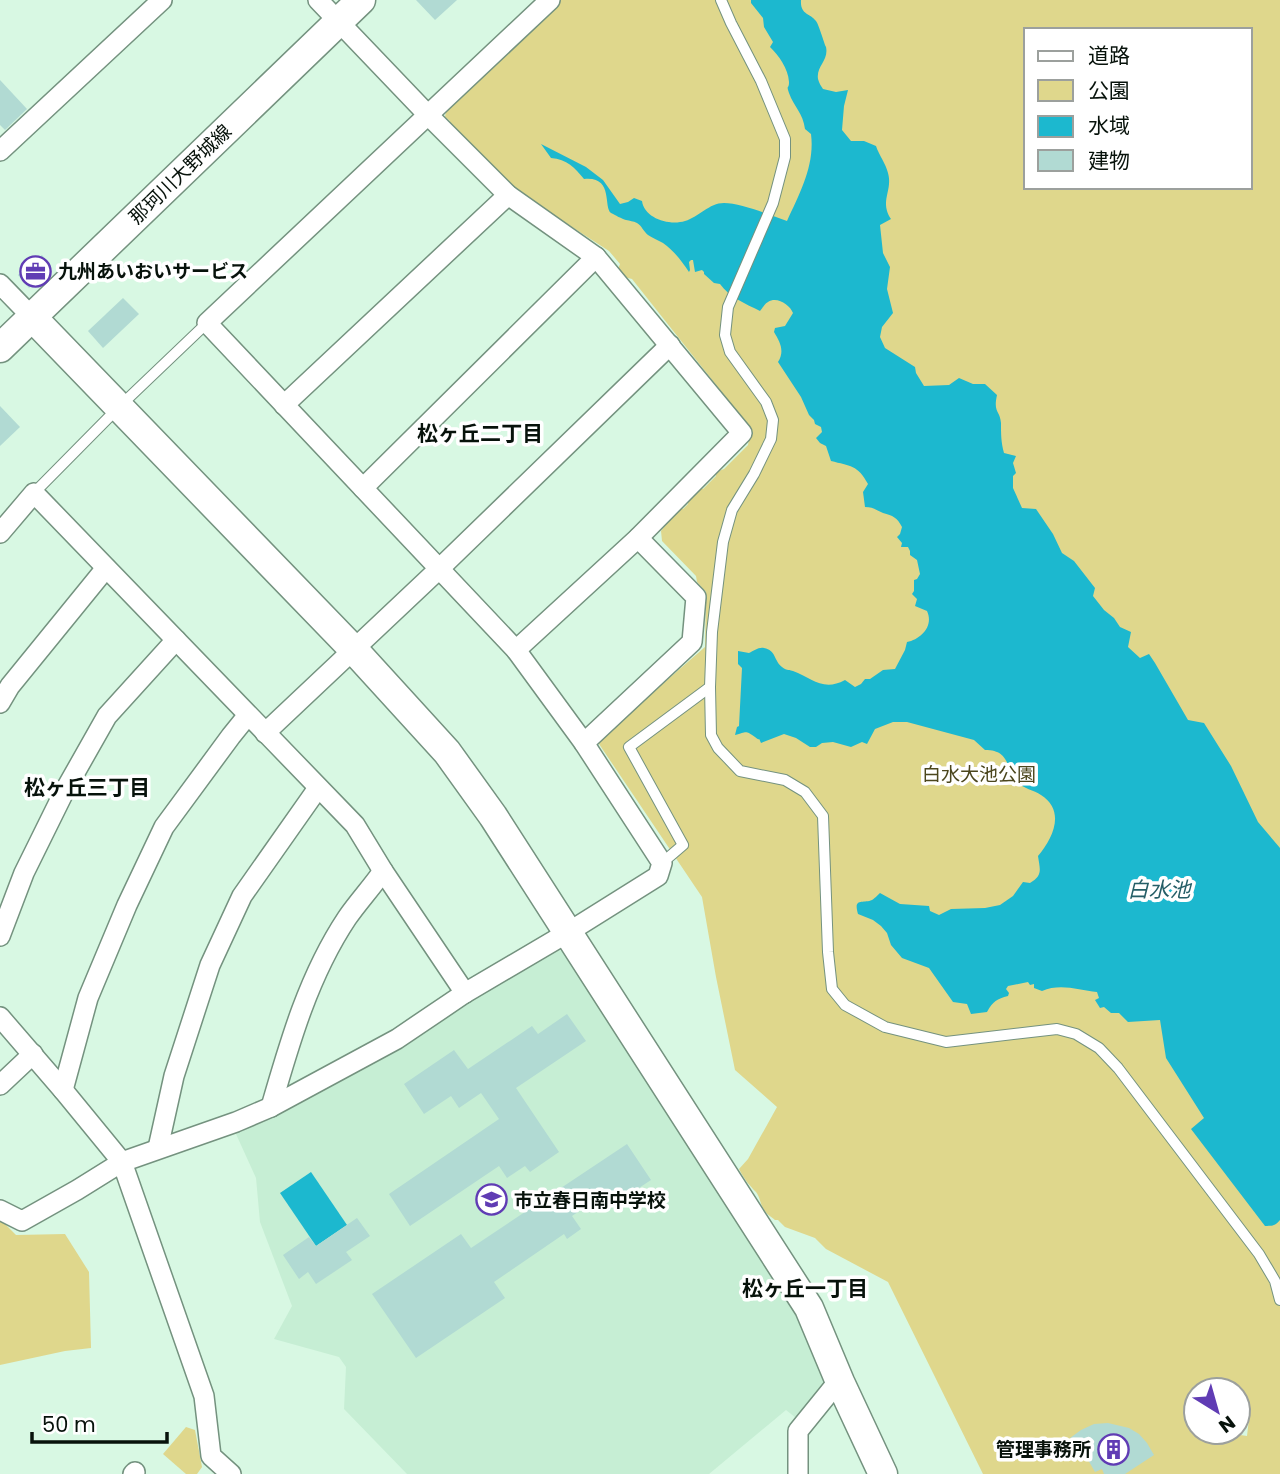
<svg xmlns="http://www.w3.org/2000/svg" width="1280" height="1474" font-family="Poppins,'Noto Sans JP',sans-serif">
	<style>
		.built { fill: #c6eed4 }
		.green { fill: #dfd78c; fill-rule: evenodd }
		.water { fill: #1cb8cf }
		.building { fill: #b1dad3 }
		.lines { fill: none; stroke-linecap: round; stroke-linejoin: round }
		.lane-casing { stroke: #74927f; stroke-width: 12 }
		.street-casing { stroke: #74927f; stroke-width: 22 }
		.secondary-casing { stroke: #74927f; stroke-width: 31 }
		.lane { stroke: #fff; stroke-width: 10 }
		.street { stroke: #fff; stroke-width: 19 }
		.secondary { stroke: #fff; stroke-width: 28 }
		.labels { text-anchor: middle; stroke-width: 7; stroke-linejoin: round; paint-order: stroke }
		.street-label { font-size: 19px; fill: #07120b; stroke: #fff }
		.poi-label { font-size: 19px; font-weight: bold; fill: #07120b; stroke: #fff; text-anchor: start }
		.park-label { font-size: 19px; fill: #4b461d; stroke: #fff }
		.neighbourhood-label { font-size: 21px; font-weight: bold; fill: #07120b; stroke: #fff }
		.water-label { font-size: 21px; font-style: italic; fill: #255e67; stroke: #fff }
	</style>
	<rect width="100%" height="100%" fill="#d8f8e3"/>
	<path class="built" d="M550 945 565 953 798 1314 828 1386 796 1418 786 1410 709 1474H407L344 1409 346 1367 339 1357 274 1339 292 1306 260 1222 256 1178 236 1134 406 1046Z"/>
	<g class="green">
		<path d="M557 0H1280V1474H983L888 1282 826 1249 815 1238 785 1227 778 1220H775C770 1216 766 1214 763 1208 760 1203 760 1197 756 1192 749 1185 744 1179 739 1169L748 1159 777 1107 735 1070 716 977 702 897 597 741 705 647 706 592 697 582 696 576 662 541 661 531C668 523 671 515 677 508L683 509 688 504V500L697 488 703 489 716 476V472L724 469 748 445 751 429 632 279 624 277 618 269 620 264 609 251 518 192 497 170 490 166 450 125V121L445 117 447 105ZM1026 30H1250V187H1026ZM1196 1390H1238V1408L1250 1410 1247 1436 1220 1432H1196Z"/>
		<path d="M0 1219 16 1235 65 1234 89 1272 91 1348 65 1351 0 1365Z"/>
		<path d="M186 1427 195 1430 202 1467 197 1474H186L163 1454Z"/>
	</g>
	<g class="water">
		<path d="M751 0H801C800 15 810 13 816 21 819 25 824 43 826 47 829 61 816 66 818 79 819 83 821 86 823 89L836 92 848 90 844 106 842 130 851 141H864L876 146C879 155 886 164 888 173 893 191 879 201 891 219L880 225 883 253 890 267 887 289 893 313 882 327 880 337 885 348 915 367 916 373 924 386 949 385 959 378 973 384H985L997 395C993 413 1000 410 1001 423 1001 434 1001 442 1004 453L1016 456 1013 463 1016 473 1013 476V488L1022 508 1036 509 1053 534 1062 553 1074 561 1095 588 1093 596 1104 610 1114 618 1120 627 1131 632 1128 647 1140 658 1149 654 1155 663 1188 720 1204 723 1231 766 1258 822 1280 848V1220C1275 1226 1272 1226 1265 1226L1191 1129 1204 1118 1166 1058 1160 1020 1128 1022 1119 1013H1111L1104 1007 1100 1008 1095 1000 1099 998 1097 992C1079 990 1060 983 1042 991L1034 988V984L1030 985 1028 982 1008 986 1006 989 1009 993 1008 996C997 999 993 1001 987 1012L971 1014 967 1004 953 1002 929 968 902 958 891 945 887 933 881 926 873 920 858 914C853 897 863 904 872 900 874 899 878 895 880 893L900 904 929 906 930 911 939 915 951 909 985 908 1000 905 1013 896 1023 882 1030 883C1043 875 1040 870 1038 856 1053 838 1066 811 1041 795 1034 790 1023 789 1018 782 1005 767 1010 750 985 750L974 740 907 722H893L875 729 867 744 862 742 851 747 833 742 822 743 816 747H810L796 738 784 734 761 743C758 736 761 742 755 737 745 730 747 732 735 735L737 727 739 726 742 668 738 664V651L749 653C754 651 758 647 764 648 776 650 774 661 782 667 787 671 787 669 793 671 812 678 823 692 845 680L855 687 861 684 865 679H870L883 670 895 669 905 650 907 642C921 639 934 626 927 611L915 606 917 599 912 594 914 591V580L917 579 920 574 917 560 910 555V551L908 547H901L902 543 897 537 900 534 902 527C897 517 893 516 883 513 876 510 873 507 865 507L863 492 868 484C858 465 850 466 831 461L826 446 820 443 816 438 822 432 821 427 815 424 814 420 809 415 801 397 778 362C785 351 780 342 774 332L775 328 785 326 793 313C790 305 777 296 768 302 764 304 763 308 760 311 746 304 729 297 720 284L714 283 704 274V272L702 270 695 272 693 260H691L689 262 690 270 689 272C681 260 674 251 663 243 658 240 652 238 648 235 643 231 642 226 637 223 633 221 630 221 626 220 622 219 615 215 611 213 603 207 614 176 584 179 575 168 567 159 551 158L541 144 586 167 603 180 620 204 628 202 634 198 642 201C644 218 669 226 685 221 699 217 709 203 724 203 741 203 770 215 787 221 800 193 815 165 811 134L805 129C803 113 794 107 789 93 786 84 789 90 789 82 788 68 779 56 770 47L773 42 764 27 763 18 751 3Z"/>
		<path d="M311 1172 347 1225 316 1246 280 1193Z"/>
	</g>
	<g class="building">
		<path d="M416 0H457L435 20Z"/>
		<path d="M0 80 27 109 5 130 0 125Z"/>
		<path d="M42 255 51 266 29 288 18 275Z"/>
		<path d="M123 298 139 314 103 348 88 331Z"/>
		<path d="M0 406 20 427 0 446Z"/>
		<path d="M567 1014 586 1041 516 1088 559 1152 530 1172 525 1166 507 1178 499 1166 410 1226 389 1194 499 1119 481 1093 459 1108 451 1096 424 1114 404 1084 454 1050 468 1069 532 1026 538 1034Z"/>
		<path d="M627 1144 651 1180 613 1205 606 1193 572 1216 581 1229 567 1239 564 1234 494 1282 505 1298 416 1358 372 1294 461 1234 471 1248Z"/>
		<path d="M357 1218 370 1236 346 1252 352 1260 316 1284 308 1272 299 1279 283 1255 309 1237 316 1246Z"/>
		<path d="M1108 1423 1129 1428 1139 1434 1147 1443 1154 1455 1125 1474H1104L1102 1469 1095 1472 1087 1458 1083 1459 1070 1438 1081 1430 1094 1424Z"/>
	</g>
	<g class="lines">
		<defs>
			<g id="lane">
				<path d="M721 0 731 23 761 81 785 139V157L773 203 728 307 725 335 730 352 766 402 773 420 771 439 754 474 732 510 723 542 712 632 710 687 711 735 718 748 740 771 785 780 805 792 823 816 828 952 832 989 845 1005 885 1027 946 1042 1057 1029 1076 1034 1099 1048 1118 1068 1259 1254 1275 1281 1280 1300"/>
				<path d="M34 493 119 407 207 323"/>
				<path d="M662 863 683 845 629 747 710 687"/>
			</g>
			<g id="street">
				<path d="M318 0 428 115 508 195 596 257 742 433 638 538 516 650"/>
				<path d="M0 151 162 0"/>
				<path d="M0 284 32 317"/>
				<path d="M284 405 508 195"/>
				<path d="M363 488 596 257"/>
				<path d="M0 533 34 493 355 825 383 871 465 993"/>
				<path d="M0 703 10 686 106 568"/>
				<path d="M265 733 439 569 670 345"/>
				<path d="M584 743 692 642 696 597 638 538"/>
				<path d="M0 936 24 873 64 792 107 716 176 640"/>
				<path d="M0 1017 63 1090 122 1162 204 1396 211 1456 231 1474"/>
				<path d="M0 1085 33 1054"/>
				<path d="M63 1090 88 998 127 905 164 827 231 736 248 715"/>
				<path d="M271 1107C290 1041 309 975 347 918 358 902 372 887 383 871"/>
				<path d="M158 1148 174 1076 210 965 242 896 318 788"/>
				<path d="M0 1210 22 1221 77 1190 122 1162 236 1122 271 1107 397 1039 465 993 567 933 658 876 662 863 584 743 516 650 207 323 550 0"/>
				<path d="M133 1474 135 1472"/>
				<path d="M798 1474V1431L832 1389 840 1382"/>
			</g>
			<g id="secondary">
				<path d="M32 317 354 650 447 752 493 816 809 1308 840 1382 883 1474"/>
				<path d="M0 348 361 0"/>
			</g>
		</defs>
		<use href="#lane" class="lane-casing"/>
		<use href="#street" class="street-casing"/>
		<use href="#secondary" class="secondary-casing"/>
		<use href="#lane" class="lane"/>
		<use href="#street" class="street"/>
		<use href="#secondary" class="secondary"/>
	</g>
	<defs>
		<symbol id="office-ring" viewBox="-11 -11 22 22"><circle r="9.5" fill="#fff" stroke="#603cb4" stroke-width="1.5"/><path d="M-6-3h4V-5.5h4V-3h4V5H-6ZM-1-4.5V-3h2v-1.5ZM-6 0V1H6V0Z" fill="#603cb4"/></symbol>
		<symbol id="school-ring" viewBox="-11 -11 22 22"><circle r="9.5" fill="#fff" stroke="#603cb4" stroke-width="1.5"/><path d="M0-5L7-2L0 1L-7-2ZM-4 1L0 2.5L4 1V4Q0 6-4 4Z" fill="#603cb4"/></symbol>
		<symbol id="building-ring" viewBox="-11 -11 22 22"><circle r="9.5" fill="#fff" stroke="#603cb4" stroke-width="1.5"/><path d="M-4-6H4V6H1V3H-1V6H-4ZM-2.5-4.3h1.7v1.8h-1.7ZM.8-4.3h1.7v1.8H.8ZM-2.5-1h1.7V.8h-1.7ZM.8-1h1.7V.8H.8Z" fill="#603cb4"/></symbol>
	</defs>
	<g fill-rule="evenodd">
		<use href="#office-ring" x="18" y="254" width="35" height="35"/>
		<use href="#school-ring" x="474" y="1182" width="35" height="35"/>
		<use href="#building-ring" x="1096" y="1432" width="35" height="35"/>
	</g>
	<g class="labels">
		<g class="street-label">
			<text transform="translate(180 174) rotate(-44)" y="7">那珂川大野城線</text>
		</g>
		<g class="poi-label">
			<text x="58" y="278">九州あいおいサービス</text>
			<text x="514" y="1207">市立春日南中学校</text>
			<text x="1091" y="1456" text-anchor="end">管理事務所</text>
		</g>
		<g class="park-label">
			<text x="979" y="781">白水大池公園</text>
		</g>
		<g class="neighbourhood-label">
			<text x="480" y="441">松ヶ丘二丁目</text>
			<text x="87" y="795">松ヶ丘三丁目</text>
			<text x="805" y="1296">松ヶ丘一丁目</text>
		</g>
		<g class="water-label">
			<text x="1159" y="897">白水池</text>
		</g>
	</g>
	<rect x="1024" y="28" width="228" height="161" fill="#ffffff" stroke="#9ca09d" stroke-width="2"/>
	<rect x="1038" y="51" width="35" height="10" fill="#ffffff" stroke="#9ca09d" stroke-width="2"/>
	<text x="1088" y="63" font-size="21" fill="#07120b">道路</text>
	<rect x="1038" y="80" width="35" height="21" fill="#dfd78c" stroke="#9ca09d" stroke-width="2"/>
	<text x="1088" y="98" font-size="21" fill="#07120b">公園</text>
	<rect x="1038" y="116" width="35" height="21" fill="#1cb8cf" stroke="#9ca09d" stroke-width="2"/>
	<text x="1088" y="133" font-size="21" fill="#07120b">水域</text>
	<rect x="1038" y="150" width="35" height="21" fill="#b1dad3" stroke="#9ca09d" stroke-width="2"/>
	<text x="1088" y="168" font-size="21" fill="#07120b">建物</text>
	<g transform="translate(1217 1411) rotate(143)"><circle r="33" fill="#ffffff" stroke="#9ca09d" stroke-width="2"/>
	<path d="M0-5L12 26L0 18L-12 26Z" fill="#603cb4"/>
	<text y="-10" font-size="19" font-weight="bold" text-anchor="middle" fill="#07120b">N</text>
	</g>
	<path d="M32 1432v10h135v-10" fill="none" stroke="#07120b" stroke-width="3.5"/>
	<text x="42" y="1432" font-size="21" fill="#07120b" stroke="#ffffff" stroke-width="5" paint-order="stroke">50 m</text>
</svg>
